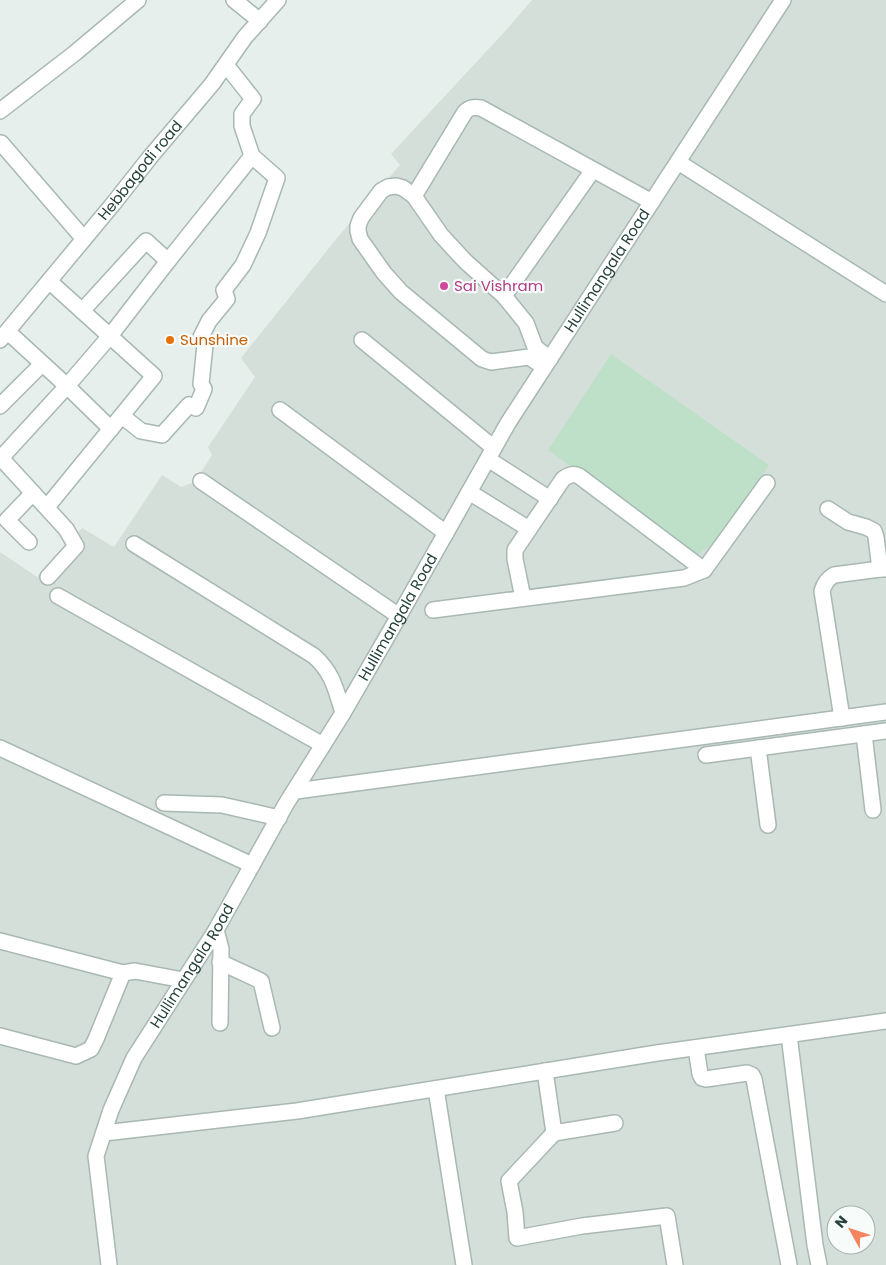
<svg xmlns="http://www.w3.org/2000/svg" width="886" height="1265" font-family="Poppins,sans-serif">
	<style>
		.built { fill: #d4dfda; fill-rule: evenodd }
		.green { fill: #bfe0c8 }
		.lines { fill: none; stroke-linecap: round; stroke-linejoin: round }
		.minor-casing { stroke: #a8b8b2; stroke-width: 18 }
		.minor { stroke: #fff; stroke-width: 15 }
		.hotel-dot { fill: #d1479c; stroke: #f7fbf9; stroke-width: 2 }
		.food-dot { fill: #e8710a; stroke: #f7fbf9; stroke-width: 2 }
		.labels { text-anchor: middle; stroke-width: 4.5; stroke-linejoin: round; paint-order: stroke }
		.street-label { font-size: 15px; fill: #24423a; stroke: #f7fbf9 }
		.hotel-label { font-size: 15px; fill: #b23c85; stroke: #f7fbf9; text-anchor: start }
		.food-label { font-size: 15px; fill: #c56008; stroke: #f7fbf9; text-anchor: start }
	</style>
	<rect width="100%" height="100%" fill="#e6efeb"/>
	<path class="built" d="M532 0H886V1265H0V552L37 577 82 528 114 547 162 475 181 487 195 482 212 455 208 447 255 377 241 358 337 238 400 165 391 154 508 28ZM836 1215H866V1245H836Z"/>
	<path class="green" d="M611 354 769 465 717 541 694 557 548 450Z"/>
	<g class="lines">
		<defs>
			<g id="minor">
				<path d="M234 0 260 21"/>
				<path d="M0 111 75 53 138 0"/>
				<path d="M1 143 84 239"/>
				<path d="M678 162 886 294"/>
				<path d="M414 196 465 112C470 107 474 107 481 108L652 202"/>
				<path d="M168 261 252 156"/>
				<path d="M504 296 593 170"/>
				<path d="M8 332 67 386 111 429"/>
				<path id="s1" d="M0 340 113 204 151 156 212 84 245 37 278 0"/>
				<path d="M362 340 494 448"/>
				<path d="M544 367 529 357 491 362 482 359 401 292 384 273 360 239 358 231V226L361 218 381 191 388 187 396 186 403 188 414 196 441 235 465 261 504 296 526 323 535 347 550 359"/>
				<path d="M0 406 42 364"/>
				<path d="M280 410 446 533"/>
				<path d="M122 416 141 431 162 435 189 405 196 408 204 389 201 384 205 345 201 337 209 321 227 299 224 290 243 265 258 233 277 178 252 156 242 126V114L253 99 226 65"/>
				<path d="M0 457 1 458 67 386 110 336 168 261 146 241 82 311"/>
				<path d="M1 458 66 529 76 546 48 577"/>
				<path d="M488 459 550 499"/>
				<path d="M201 481 399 616"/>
				<path d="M469 492 529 529"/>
				<path d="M47 507 154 376 49 281"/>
				<path d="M828 509 848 522 866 527 874 531 876 537 880 569"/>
				<path d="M29 542 7 520 33 493"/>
				<path d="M134 544 314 656C333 673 336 690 343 713"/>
				<path d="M58 596 323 745"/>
				<path d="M523 598 515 559V550L563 479C569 475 573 473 579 476L704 570"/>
				<path d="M433 610 684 578 704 570 767 483"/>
				<path d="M842 718 822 591C824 584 827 579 834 575L880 569H886"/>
				<path d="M864 734 873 810"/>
				<path d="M0 748 252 865"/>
				<path d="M758 748 768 825"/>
				<path d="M706 755 886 731"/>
				<path d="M296 791 886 712"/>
				<path d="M164 803 222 805 279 818"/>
				<path d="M216 930 221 949 220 1023"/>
				<path d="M0 941 123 973"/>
				<path d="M220 962 261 981 272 1028"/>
				<path d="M789 1035 815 1245 819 1265"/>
				<path d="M0 1036 76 1056 91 1049 96 1039 123 973 135 971 183 980"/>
				<path d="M696 1048 700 1074 702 1078 706 1079 747 1073 752 1075 754 1079 789 1265"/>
				<path d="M545 1071 554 1133 509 1181 515 1212 517 1238 582 1226 667 1216 675 1265"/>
				<path d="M436 1089 464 1265"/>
				<path d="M104 1133 297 1111 657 1053 886 1021"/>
				<path d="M554 1133 615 1123"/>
				<path id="s2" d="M109 1265 96 1156 111 1110 134 1058 216 930 286 804 343 713 399 616 508 423 783 0"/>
			</g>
		</defs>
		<use href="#minor" class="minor-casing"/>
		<use href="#minor" class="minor"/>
	</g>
	<circle class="hotel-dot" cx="444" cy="286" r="5"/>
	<circle class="food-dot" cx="170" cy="340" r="5"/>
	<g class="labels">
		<g class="street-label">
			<text dy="5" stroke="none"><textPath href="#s1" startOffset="220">Hebbagodi road</textPath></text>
			<text dy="5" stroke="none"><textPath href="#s2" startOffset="1134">Hullimangala Road</textPath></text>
			<text dy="5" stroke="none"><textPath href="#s2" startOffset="729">Hullimangala Road</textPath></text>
			<text dy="5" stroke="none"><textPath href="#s2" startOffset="324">Hullimangala Road</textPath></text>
		</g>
		<g class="hotel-label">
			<text x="454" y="291">Sai Vishram</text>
		</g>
		<g class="food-label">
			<text x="180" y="345">Sunshine</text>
		</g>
	</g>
	<g transform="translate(851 1230) rotate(310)"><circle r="24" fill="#f7fbf9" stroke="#a3b1ad"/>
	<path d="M0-4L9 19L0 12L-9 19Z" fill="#f4845f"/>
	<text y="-8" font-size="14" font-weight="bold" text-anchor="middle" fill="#24423a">N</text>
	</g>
</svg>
